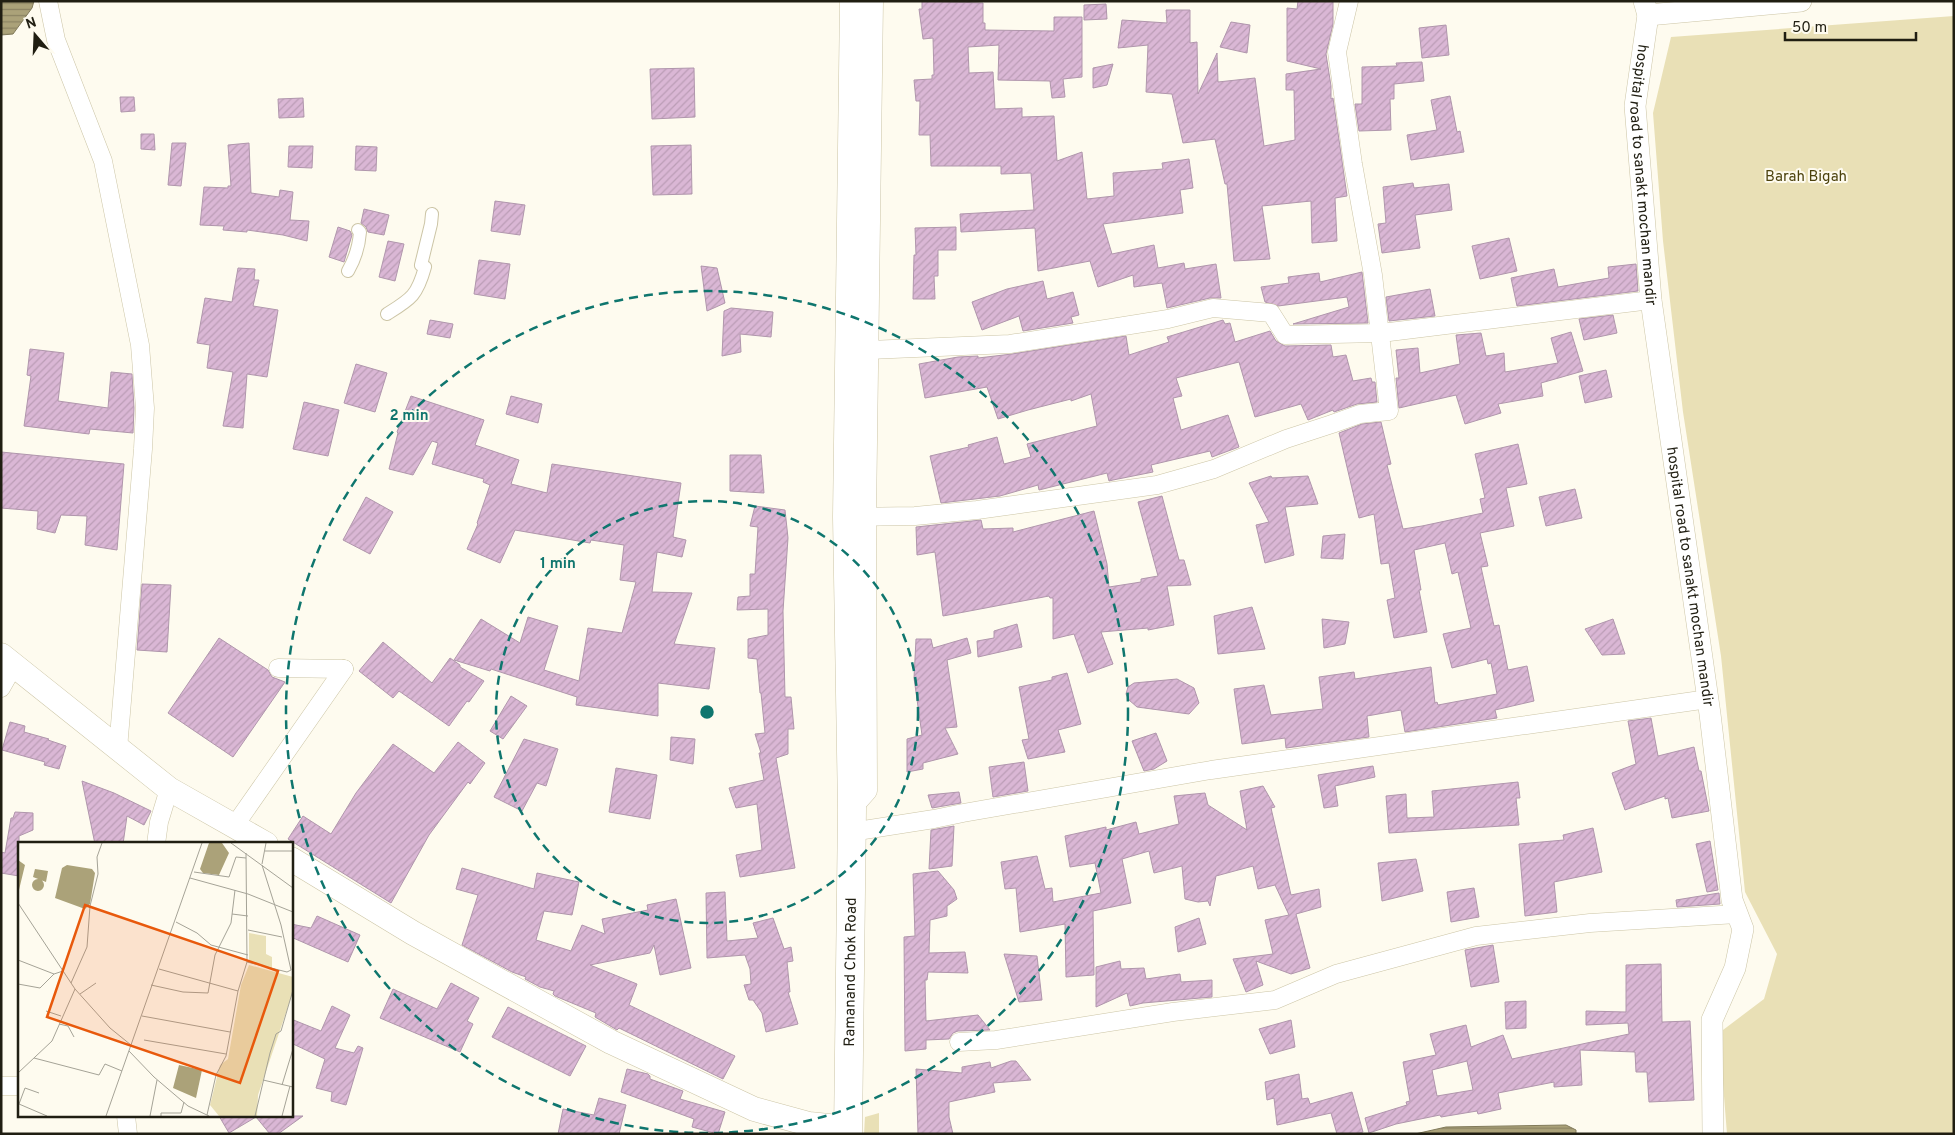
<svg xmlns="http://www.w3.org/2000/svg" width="1955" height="1135" font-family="Overpass,sans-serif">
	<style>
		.green { fill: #e9e0b6 }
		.water { fill: url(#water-rules); stroke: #817a5a }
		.building { fill: url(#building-hatch); stroke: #b096ac; fill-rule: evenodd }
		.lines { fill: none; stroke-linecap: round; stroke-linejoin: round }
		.pedestrian-casing { stroke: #ccc5a6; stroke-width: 14 }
		.minor-casing { stroke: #ccc5a6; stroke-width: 19 }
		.tertiary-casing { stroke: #ccc5a6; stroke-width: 22 }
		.secondary-casing { stroke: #ccc5a6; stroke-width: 25 }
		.trunk-casing { stroke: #ccc5a6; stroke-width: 29 }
		.pedestrian { stroke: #fff; stroke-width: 12 }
		.minor { stroke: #fff; stroke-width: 18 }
		.tertiary { stroke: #fff; stroke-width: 21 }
		.secondary { stroke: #fff; stroke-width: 24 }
		.trunk { stroke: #fff; stroke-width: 28 }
		.ring { fill: none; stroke: #0f766e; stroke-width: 2.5; stroke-dasharray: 9 6 }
		.labels { text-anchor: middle; stroke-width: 4; stroke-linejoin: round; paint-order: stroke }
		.street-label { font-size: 15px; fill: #201e12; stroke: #fefbef }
		.park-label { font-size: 15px; fill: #4c420d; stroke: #fefbef }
		.inset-road { fill: none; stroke: #a5a397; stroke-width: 1 }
		.view { fill: #e8590c; fill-opacity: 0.15; stroke: #e8590c; stroke-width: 2.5 }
		.inset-edge { fill: none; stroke: #201e12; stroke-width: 2.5 }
		.centre { fill: #0f766e; stroke: #fefbef; stroke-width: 2.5 }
		.ring-label { font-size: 15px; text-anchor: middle; font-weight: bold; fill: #0f766e; stroke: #fefbef; stroke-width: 4; stroke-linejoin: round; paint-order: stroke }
	</style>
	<defs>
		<pattern id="water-rules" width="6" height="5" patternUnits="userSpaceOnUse" patternTransform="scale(1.25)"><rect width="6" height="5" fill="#aba279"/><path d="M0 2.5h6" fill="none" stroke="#8b8362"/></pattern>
		<pattern id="building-hatch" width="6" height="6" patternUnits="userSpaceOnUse" patternTransform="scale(1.25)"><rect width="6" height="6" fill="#dab7d5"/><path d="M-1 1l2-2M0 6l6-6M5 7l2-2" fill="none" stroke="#bb9db6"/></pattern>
	</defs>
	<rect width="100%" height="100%" fill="#fefbef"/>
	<g class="green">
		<path d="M1954 16V1134H1727L1719 1033 1764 999 1777 954 1745 892 1721 656 1683 412 1663 241 1653 113 1671 37Z"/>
		<path d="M879 1113V1134H864L865 1117Z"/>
	</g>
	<g class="water">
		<path d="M1 1H34L32 8 13 34 1 35Z"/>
		<path d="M1566 1125 1576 1130V1134H1415L1446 1127Z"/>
	</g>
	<g class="building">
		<path d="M922 1 983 3V23H985V30L1054 31V17H1082V77L1063 79 1065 97 1052 98 1050 81 998 80 999 45 968 47 969 73 993 72 995 109 1022 108V117L1054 116 1057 161 1082 152 1087 199 1114 196 1113 173 1163 169 1162 163 1189 159 1193 188 1180 190 1183 213 1103 224 1112 254 1154 245 1158 268 1184 263 1185 269 1216 264 1221 298H1210L1167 308 1162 283 1134 287 1133 275 1098 287 1090 261 1038 271 1035 228 961 232 960 214 1034 210 1031 173 1001 174V166H931L930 135H919L920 101H916L914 80 932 79V75H934L933 38 923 39 919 9H922Z"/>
		<path d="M1298 1H1333V24L1326 54 1331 86V99L1333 98 1347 196 1335 198 1337 241 1312 243 1311 201 1262 206 1270 259 1234 261 1227 184H1225L1215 139 1183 143 1172 94 1146 92 1148 45 1118 48 1122 20 1167 23 1166 10H1190V43L1197 42 1198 94 1217 53 1218 82 1255 78 1264 146 1295 140 1294 90H1286V74L1321 69 1287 61V8L1297 9Z"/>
		<path d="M1106 4 1107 19 1084 20V5Z"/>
		<path d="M1231 22 1250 25 1247 53 1220 47Z"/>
		<path d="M1446 25 1449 55 1422 58 1419 28Z"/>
		<path d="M1422 62 1424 81 1394 84V99H1390L1391 130 1359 131 1355 104H1362V67L1397 66 1396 63Z"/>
		<path d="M1113 64 1107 85 1093 88V68Z"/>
		<path d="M694 68 695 117 652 119 650 69Z"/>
		<path d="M1450 96 1457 132 1460 131 1464 152 1411 160 1407 135 1437 130 1431 100Z"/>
		<path d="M120 97H134L135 111 121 112Z"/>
		<path d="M303 98 304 117 279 118 278 99Z"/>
		<path d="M141 134H154L155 150 141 149Z"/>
		<path d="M172 143H186L181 186 168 185Z"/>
		<path d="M249 143 251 193 279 197 280 190 293 192 290 220 309 221 307 241 283 235 247 230V232L223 230 224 226 200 225 204 187 228 188V186H231L228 145Z"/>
		<path d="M691 145 692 194 653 195 651 146Z"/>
		<path d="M289 146H313L312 168 288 167Z"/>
		<path d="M356 146 377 147 376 171 355 170Z"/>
		<path d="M1413 183 1414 188 1449 184 1452 210 1415 215 1420 248 1382 253 1378 224 1386 223 1383 187Z"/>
		<path d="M495 201 525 205 520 235 491 231Z"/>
		<path d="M364 209 389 215 384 235 368 232 366 227 361 223Z"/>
		<path d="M338 227 350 231 352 235 344 262 329 257Z"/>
		<path d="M956 227V250H938V276H934L935 299H913L914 255H916L915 228Z"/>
		<path d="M1509 238 1517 271 1480 279 1472 246Z"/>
		<path d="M388 241 404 244 395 281 379 277Z"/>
		<path d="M479 260 510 264 505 299 474 294Z"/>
		<path d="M1636 264 1638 291 1517 306 1511 278 1554 269 1558 287 1609 278 1608 267Z"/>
		<path d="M701 266 717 268 725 303 707 311Z"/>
		<path d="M238 268 255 269 254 280H259L253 306 278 310 267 377 247 374 243 428 223 426 233 372 207 368 210 345 197 343 205 298 232 302Z"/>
		<path d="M1362 272 1368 323 1293 324 1349 307 1347 297 1278 306 1265 302 1261 287 1289 283 1288 277 1319 273 1320 282Z"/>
		<path d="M1043 281 1047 299 1073 292 1079 315 1071 317 1073 323 1023 331 1019 316 982 330 972 302 1007 289Z"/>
		<path d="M1430 289 1435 316 1389 321 1386 297Z"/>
		<path d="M731 308 773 312 771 337 740 334 741 352 722 356 724 311Z"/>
		<path d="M1613 315 1617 333 1584 340 1579 319Z"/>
		<path d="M430 320 453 324 450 338 427 334Z"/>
		<path d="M1223 320 1225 324 1230 323 1235 342 1270 331 1276 341 1285 346 1331 345 1333 357 1346 355 1353 381 1371 378 1372 382H1375L1377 402 1357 404 1334 412 1333 410 1308 420 1301 404 1255 417 1239 362 1176 378 1182 396 1173 398 1181 430 1228 415 1239 447 1212 457 1210 451 1151 465 1153 472 1113 480 1109 481 1107 473 1039 490 1038 485 1000 496 941 503 930 456 969 447 968 445 997 437 1004 464 1031 457 1027 444 1097 426 1091 394 1071 401V399L1028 410 998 419 987 387 925 398 919 364 958 357 978 356V358L1012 354 1126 336 1129 355 1169 342 1167 337Z"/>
		<path d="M1571 332 1583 371 1541 383 1543 396 1498 404 1501 413 1465 424 1456 395 1399 408 1396 378H1399L1396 350 1418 348 1420 373 1460 364 1456 335 1481 333 1486 356 1504 353 1505 372 1558 363 1551 338Z"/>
		<path d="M30 349 64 353 58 401 108 408 111 372 132 374 134 408 133 433 90 429 89 434 24 426 31 376 27 375Z"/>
		<path d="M356 364 387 373 375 412 344 403Z"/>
		<path d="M1606 370 1612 397 1585 403 1579 376Z"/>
		<path d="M411 396 484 420 475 445 519 460 511 484 547 493 552 464 681 483 673 537 686 540 682 557 657 552 652 592 692 593 674 644 715 648 709 689 658 683V716L576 705 577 697 491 669 490 671 454 660 481 619 520 643 528 617 558 626 544 670 579 681 588 628 622 633 636 582 620 580 624 545 591 540 590 543 515 530 500 563 467 549 478 524 477 523 490 485 483 482 484 479 432 464 438 443 432 441 413 475 389 469 398 433 397 432Z"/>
		<path d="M511 396 542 404 538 423 506 414Z"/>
		<path d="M304 402 339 410 328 456 293 449Z"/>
		<path d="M1381 422 1391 464 1387 465 1403 529 1422 526 1483 513 1480 499 1485 498 1475 454 1518 444 1527 484 1506 488 1514 526 1480 533 1488 566 1481 567 1494 626 1499 625 1508 670 1527 666 1534 701 1495 710 1497 718 1405 732 1401 710 1367 716 1369 737 1286 748 1285 738 1242 744 1234 689 1264 685 1271 715 1323 709 1319 677 1354 672 1355 679 1431 667 1435 703 1437 702 1438 705 1497 694 1491 663 1488 664 1487 659 1452 668 1443 634 1471 628 1458 572 1452 574 1445 543 1414 550 1421 590H1419L1427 632 1394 638 1387 600 1395 598 1389 563 1381 564 1374 514 1359 518 1339 433 1362 424Z"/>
		<path d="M1 452 124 464 117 550 85 545 87 516 61 515 55 533 37 529 38 511 1 508Z"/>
		<path d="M730 455H761L764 493 730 491Z"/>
		<path d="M1271 476 1272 478 1308 476 1318 504 1285 507 1294 555 1265 563 1256 525 1269 522 1249 483Z"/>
		<path d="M1575 489 1582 518 1546 526 1539 497Z"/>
		<path d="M1162 496 1179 560H1184L1191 585 1167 586 1174 625 1148 630V628L1101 632 1113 664 1088 673 1074 634 1053 639V598H1050L1049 596 943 616 935 552 917 555 916 527 981 520 983 529 1013 528V532L1094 511 1107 564 1109 587 1141 582V579L1158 576 1138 502Z"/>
		<path d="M366 497 393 512 370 554 343 540Z"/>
		<path d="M755 506 785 510 788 538 783 611 785 697H791L794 729H788V754L776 758 795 868 740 877 736 855 762 850 757 804 736 808 729 788 764 780 759 753H761L755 734 765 733 761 693H760L757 659 748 658V639L768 635V609L737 610 738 597 750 596V574H755L758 527 750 526Z"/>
		<path d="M1345 534 1343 559 1321 558 1323 536Z"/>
		<path d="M142 584 171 585 167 652 137 650Z"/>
		<path d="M1252 607 1265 649 1218 654 1214 616Z"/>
		<path d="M1322 619 1349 622 1345 644 1324 648Z"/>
		<path d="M1613 619 1625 654 1602 655 1585 629Z"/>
		<path d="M1017 624 1022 647 978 657 977 641 994 638V631Z"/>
		<path d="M219 638 268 670 272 677 285 682 233 757 168 713Z"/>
		<path d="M967 638 971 653 947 660 957 727 945 728 958 754 923 763V769L907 772V739L922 735 914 678 916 639H931L933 648Z"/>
		<path d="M383 642 432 683 450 658 460 665V667L484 681 469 702 467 701 449 726 399 691 393 698 359 671Z"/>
		<path d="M1067 673 1081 724 1058 730 1065 752 1028 759 1022 740 1029 739 1019 687 1052 680V677Z"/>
		<path d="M1177 679 1194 688 1199 703 1189 714 1137 707 1129 700 1126 694 1128 687 1134 683Z"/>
		<path d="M511 696 527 706 503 739 490 731Z"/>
		<path d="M1651 718 1658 756 1694 747 1699 771H1701L1709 811 1672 818 1668 798 1665 799V796L1625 810 1612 773 1636 764 1628 721Z"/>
		<path d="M10 722 25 726 24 732 49 739 48 740 66 746 59 769 44 765 45 762 2 750Z"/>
		<path d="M1156 733 1167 761 1154 769 1144 771 1132 741Z"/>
		<path d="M671 737 695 739 693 764 670 760Z"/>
		<path d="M524 739 558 749 546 786 537 783 522 811 494 797Z"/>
		<path d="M458 742 485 763 470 784 468 782 429 835 391 903 288 839 303 816 331 834 356 793 393 744 434 773Z"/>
		<path d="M1024 762 1028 791 993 797 989 767Z"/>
		<path d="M1373 766 1375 777 1335 786 1338 806 1324 808 1318 775Z"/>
		<path d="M616 768 657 775 650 819 609 812Z"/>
		<path d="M82 781 114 793 151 811 144 825 127 816 123 844H95Z"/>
		<path d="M1518 782 1520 798H1516L1519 825 1389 833 1386 796 1406 794 1407 818 1434 817 1432 791Z"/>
		<path d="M1263 786 1275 807 1271 808 1291 895 1319 889 1321 907 1296 914 1310 968 1291 974 1256 961 1263 985 1246 992 1233 959 1273 954 1265 920 1289 915 1275 885 1258 889 1253 866 1216 876 1210 906 1208 901 1198 902 1185 899 1182 866 1154 873 1149 851 1122 859 1131 903 1093 911 1094 975 1066 977 1065 924 1020 932 1016 888 1005 889 1001 862 1037 856 1045 889 1052 888 1053 902 1101 893 1095 863 1070 867 1065 836 1106 827V830L1136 822 1139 834 1179 824 1174 796 1205 793 1208 805 1247 830 1240 791Z"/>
		<path d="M959 792 961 803 932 808 928 795Z"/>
		<path d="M15 812 33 813V830L19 836V876L1 873V852L5 853 11 818H13Z"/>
		<path d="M954 826 952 866 929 869 931 830Z"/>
		<path d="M1593 828 1602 872 1554 882 1557 912 1525 916 1519 844 1564 840 1563 835Z"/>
		<path d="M1710 841 1718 890 1707 892 1696 844Z"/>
		<path d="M1416 859 1423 891 1382 901 1378 863Z"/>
		<path d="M462 868 534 889 537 873 579 882 572 915 544 911 536 940 571 951 582 925 605 934 602 919 648 910 647 905 676 899 691 968 660 975 654 945 650 953 590 965 637 984 629 1005 735 1056 723 1079 619 1028 617 1030 595 1017 596 1013 555 996 553 994 554 991 540 987 525 979 526 977 512 972 462 945 478 895 456 889Z"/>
		<path d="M938 871 954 890 957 899 947 906V916L930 920 929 953 965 952 968 973 928 972 927 980H925L926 1021 978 1015 990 1030 958 1031 953 1033 949 1039 926 1040V1049L905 1051 904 937 915 936 913 874Z"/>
		<path d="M1474 888 1479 917 1451 922 1447 892Z"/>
		<path d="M725 892 727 941 758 938 753 923 773 918 784 949 791 947 793 961 787 962 790 992H788L798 1024 766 1032 762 1013 753 1000H749L744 985 751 984 750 969 745 955 707 958 706 893Z"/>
		<path d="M1719 893 1720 904 1677 907 1676 900Z"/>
		<path d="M317 916 360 935 348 962 291 937V924L311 928Z"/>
		<path d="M1199 918 1206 944 1178 952 1175 927Z"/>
		<path d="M1493 945 1499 982 1471 987 1465 950Z"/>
		<path d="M1004 954 1037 956 1042 1000 1019 1002Z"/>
		<path d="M1120 961 1121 969 1144 968 1146 979 1180 974 1181 982 1212 980V997L1143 1003 1130 1006 1127 993 1096 1007V967Z"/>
		<path d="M1661 964 1662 1022 1690 1021 1694 1100 1649 1102 1647 1072H1636L1635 1052 1580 1050 1582 1085 1554 1087V1082L1498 1093 1501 1109 1478 1114 1477 1111 1441 1117 1440 1115 1396 1124 1369 1133 1365 1118 1407 1105 1406 1102 1410 1101 1403 1062 1436 1055 1430 1034 1466 1025 1471 1047 1503 1035 1512 1059 1629 1034 1628 1023 1586 1025V1011L1626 1012V965ZM1467 1061 1473 1090 1437 1096 1432 1070Z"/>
		<path d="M451 983 479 998 467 1021 473 1024 460 1052 380 1018 393 989 437 1009Z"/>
		<path d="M1526 1001V1028L1506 1029 1505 1002Z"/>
		<path d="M332 1006 350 1015 335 1048 354 1053 358 1046 363 1048 346 1105 331 1101 332 1092 316 1088 325 1059 291 1043V1019L321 1031Z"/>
		<path d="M508 1007 586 1046 570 1076 492 1037Z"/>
		<path d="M1291 1020 1295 1047 1270 1054 1259 1029Z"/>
		<path d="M1011 1061H1016L1031 1080 993 1083 995 1092 949 1102V1117L953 1134H918L916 1069 962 1073V1067L990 1062 991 1068Z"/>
		<path d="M627 1069 648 1074 650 1076V1079L683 1091 680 1099 725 1112 718 1134 692 1127 694 1119 621 1092Z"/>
		<path d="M1299 1074 1302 1099 1308 1098 1310 1104 1352 1092 1363 1132 1355 1134H1337L1331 1113 1277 1125 1274 1098 1267 1100 1265 1082Z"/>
		<path d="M599 1098 626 1105 619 1134H558L563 1109 594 1115Z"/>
		<path d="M219 1116H303L278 1134H270L256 1117 229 1133Z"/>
	</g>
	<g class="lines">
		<defs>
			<g id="pedestrian">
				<path d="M348 271C355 259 359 246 360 232L358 230"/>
				<path d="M387 314C411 299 417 296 425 267L421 265 431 224 432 214"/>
			</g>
			<g id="minor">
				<path d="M48 1 56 40 103 161 140 345 145 408 143 449 118 749"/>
				<path d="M869 350 1010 344 1168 319 1213 308 1271 313 1285 335 1381 333 1651 300"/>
				<path d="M847 517 915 516 977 510 1157 485 1214 469 1286 439 1332 424 1360 414 1389 411 1373 275 1353 164 1337 52 1349 1"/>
				<path d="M278 668 344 669"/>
				<path d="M1 688 14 665"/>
				<path d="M852 809 868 791 867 516 874 1"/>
				<path d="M235 825 344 669"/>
				<path d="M851 832 934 819 963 813 1211 770 1708 699"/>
				<path d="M156 844 159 822 169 789"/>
				<path d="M959 1042 996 1040 1173 1012 1275 1000 1336 974 1476 936 1590 923 1737 914"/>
				<path d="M1 1086H19"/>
				<path d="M126 1116 128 1134"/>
			</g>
			<g id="tertiary">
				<path d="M1644 1 1648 15 1801 1"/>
				<path id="s1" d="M1648 15 1635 106 1651 300 1710 714 1732 900 1743 929 1735 968 1712 1020 1713 1134"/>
			</g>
			<g id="secondary">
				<path d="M1 655 169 789 266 844"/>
				<path d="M291 859 413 933 611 1042 754 1109 809 1124 848 1128"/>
			</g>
			<g id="trunk">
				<path id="s2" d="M848 1134 852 809 847 517 854 1"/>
			</g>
		</defs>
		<use href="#pedestrian" class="pedestrian-casing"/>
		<use href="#minor" class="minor-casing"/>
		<use href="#tertiary" class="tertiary-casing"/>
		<use href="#secondary" class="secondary-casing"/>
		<use href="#trunk" class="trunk-casing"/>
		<use href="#pedestrian" class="pedestrian"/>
		<use href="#minor" class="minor"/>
		<use href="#tertiary" class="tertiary"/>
		<use href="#secondary" class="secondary"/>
		<use href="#trunk" class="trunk"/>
	</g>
	<g class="ring">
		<circle cx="707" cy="712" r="211"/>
		<circle cx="707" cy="712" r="421"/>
	</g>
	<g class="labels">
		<g class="street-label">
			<text dy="5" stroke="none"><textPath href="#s1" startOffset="161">hospital road to sanakt mochan mandir</textPath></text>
			<text dy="5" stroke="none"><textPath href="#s1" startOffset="566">hospital road to sanakt mochan mandir</textPath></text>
			<text dy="5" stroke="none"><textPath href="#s2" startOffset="162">Ramanand Chok Road</textPath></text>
		</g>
		<g class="park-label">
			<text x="1806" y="181">Barah Bigah</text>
		</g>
	</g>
	<g transform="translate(18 842)">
		<rect width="275" height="275" fill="#fefbef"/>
		<path d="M231 91 248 94V112L254 115V126L231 119ZM231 123 275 135V150L240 253 239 274H201L192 263 202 223 210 217 223 143Z" fill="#e9e0b6"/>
		<path d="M191 1H204L211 11 201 33 185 31 182 27ZM0 18 7 23 0 52ZM49 23 74 27 77 31 72 62 67 67 37 56 44 26ZM17 27 30 29 28 40 15 35ZM14 43a6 6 0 1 1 12 0a6 6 0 1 1-12 0ZM161 223 184 228 178 256 155 246Z" fill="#aba279"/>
		<path class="inset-road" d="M213 1 275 46M247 9H275M228 11 229 120 269 130 273 128 263 83 244 23M244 22 248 1M176 30 211 35 218 15 228 16M172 36 230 52 275 70M0 61 57 147 92 186 113 203M214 72 230 74M158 80 179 91 193 103 230 113M230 88 264 95M0 118 36 132M141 127 220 149M53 141 69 105 72 64 80 32 79 15 84 1M0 142 22 146 36 132 45 129M133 143 165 150 190 151 197 113 213 81 217 48M62 152 78 141M28 169 43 174M124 174 212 190M41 182 50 184 56 195M126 198 208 212M111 209 136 235 170 264 191 274M16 216 81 233 87 222 104 229M0 231 34 199 57 147M245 238 275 245M264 243 275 207M1 262 7 246 21 251M1 262 29 274M189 273 198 233 208 214 220 149 229 120M88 274 184 1M132 274 139 238M143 274V271H163L166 260M237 274 252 211 258 192 263 189 275 148M264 274 272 244"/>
		<path class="view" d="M67 63 260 129 222 241 29 175Z"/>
		<rect width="275" height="275" class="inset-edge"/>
	</g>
	<circle cx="707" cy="712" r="8" class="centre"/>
	<g class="ring-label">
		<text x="409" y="420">2 min</text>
		<text x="558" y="568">1 min</text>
	</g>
	<rect width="1955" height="1135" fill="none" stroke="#201e12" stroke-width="5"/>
	<g transform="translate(35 35) rotate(341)" stroke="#fefbef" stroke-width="4" paint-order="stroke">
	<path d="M0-4L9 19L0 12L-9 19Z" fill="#201e12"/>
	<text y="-8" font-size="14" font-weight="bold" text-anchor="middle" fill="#201e12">N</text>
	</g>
	<path d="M1785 32v8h131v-8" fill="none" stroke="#201e12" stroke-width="2.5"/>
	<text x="1792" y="32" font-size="15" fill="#201e12" stroke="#fefbef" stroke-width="4" paint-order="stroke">50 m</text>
</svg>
